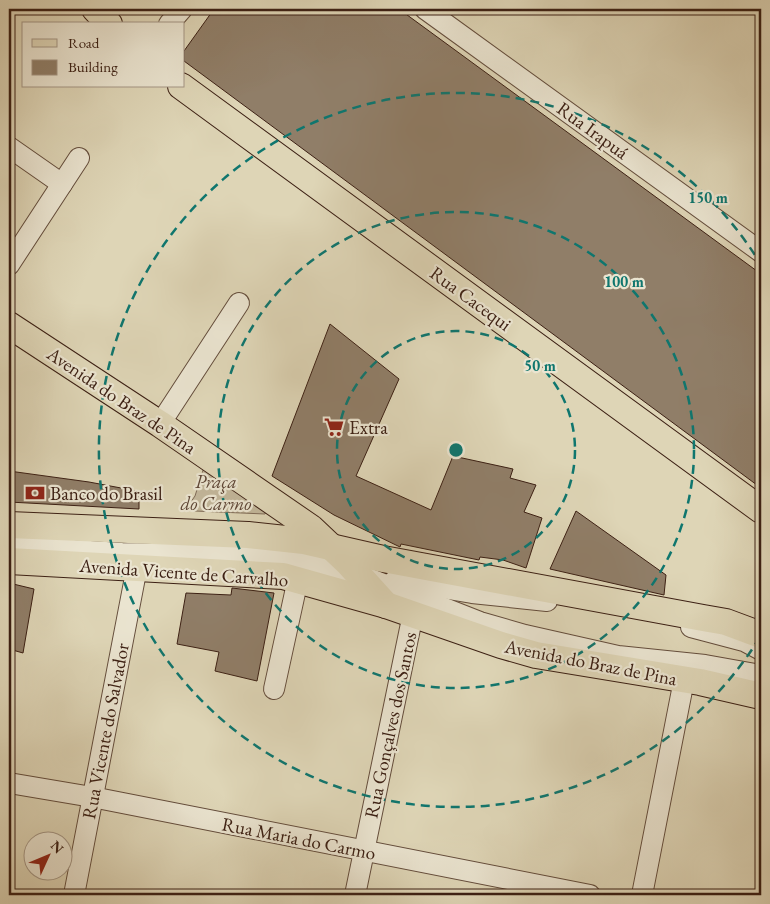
<svg xmlns="http://www.w3.org/2000/svg" width="770" height="904" font-family="'EB Garamond',serif">
	<style>
		.green { fill: #c2b69a; stroke: #7f6b57 }
		.building { fill: #907e68; stroke: #3c2014 }
		.lines { fill: none; stroke-linecap: round; stroke-linejoin: round }
		.minor-casing { stroke: #644d3c; stroke-width: 22 }
		.major-casing { stroke: #3c2014; stroke-width: 28 }
		.minor { stroke: #eae4d0; stroke-width: 20 }
		.major { stroke: #ded5b6; stroke-width: 26 }
		.ring { fill: none; stroke: #0f766e; stroke-width: 2.5; stroke-dasharray: 9 6 }
		.labels { text-anchor: middle; stroke-width: 4.5; stroke-linejoin: round; paint-order: stroke }
		.street-label { font-size: 19px; fill: #3c2014; stroke: #eae4d0 }
		.poi-label { font-size: 19px; fill: #3c2014; stroke: #eae4d0; text-anchor: start }
		.park-label { font-size: 19px; font-style: italic; fill: #5e4636; stroke: #eae4d0 }
		.centre { fill: #0f766e; stroke: #eae4d0; stroke-width: 2.5 }
		.ring-label { font-size: 15px; text-anchor: middle; font-weight: bold; fill: #0f766e; stroke: #eae4d0; stroke-width: 4.5; stroke-linejoin: round; paint-order: stroke }
	</style>
	<rect width="100%" height="100%" fill="#ded5b6"/>
	<filter id="stains"><feTurbulence type="fractalNoise" baseFrequency=".004" numOctaves="4"/><feColorMatrix values="0 0 0 0 .2 0 0 0 0 .09 0 0 0 0 .02 0 0 0 .5 -.17"/></filter>
	<radialGradient id="worn" r=".72"><stop offset=".6" stop-color="#630" stop-opacity="0"/><stop offset="1" stop-color="#630" stop-opacity=".3"/></radialGradient>
	<path class="green" d="M204 467 270 506 265 514 195 511 188 506 195 496Z"/>
	<g class="building">
		<path d="M214 9H399L761 274V488L184 61V51Z"/>
		<path d="M330 324 399 379 356 476 431 510 453 456 513 469 510 478 536 485 524 512 542 518 526 568 503 560 480 557 479 560 401 544 400 547 334 515 272 476Z"/>
		<path d="M9 471 89 482 137 491 139 498V509L9 502Z"/>
		<path d="M576 511 666 575 664 595 550 569Z"/>
		<path d="M9 583 34 589 23 653 9 649Z"/>
		<path d="M232 588 274 593 257 681 215 671 219 652 177 644 186 593 231 595Z"/>
	</g>
	<g class="lines">
		<defs>
			<g id="minor">
				<path d="M425 9 761 252"/>
				<path d="M169 24 182 9"/>
				<path d="M9 147 62 184"/>
				<path d="M9 265 79 158"/>
				<path d="M160 424 239 303"/>
				<path d="M9 546 122 553 241 555 311 562 358 574 480 622 525 635 618 656 705 665 761 675"/>
				<path d="M395 580 472 593 547 601"/>
				<path d="M691 627 744 641 761 650"/>
				<path d="M274 689 298 579"/>
				<path d="M9 783 92 797 590 895"/>
				<path d="M74 895 137 567"/>
				<path d="M355 895 413 614"/>
				<path d="M642 895 684 680"/>
			</g>
			<g id="major">
				<path d="M95 9 109 24"/>
				<path d="M181 86 761 510"/>
				<path d="M9 325 160 424 311 528 348 563 386 605"/>
				<path d="M9 525 248 535 304 541 383 559 703 618 726 622 761 635"/>
				<path d="M9 561 283 576 386 605 501 645 536 655 700 682 761 696"/>
			</g>
		</defs>
		<use href="#minor" class="minor-casing"/>
		<use href="#major" class="major-casing"/>
		<use href="#minor" class="minor"/>
		<use href="#major" class="major"/>
	</g>
	<g class="ring">
		<circle cx="456" cy="450" r="119"/>
		<circle cx="456" cy="450" r="238"/>
		<path d="M760 637A357 357 0 1 1 760 263"/>
	</g>
	<defs>
		<symbol id="supermarket-bare" viewBox="-9 -9 18 18"><path d="M-6-5.5h2.5l.6 2H6L4.5 2H-2.5L-4.4-4H-6ZM-1.5 3.2a1.3 1.3 0 1 0 .1 0ZM3 3.2a1.3 1.3 0 1 0 .1 0Z" fill="#8f2418" stroke="#eae4d0" stroke-width="2.5" paint-order="stroke"/></symbol>
		<symbol id="bank-bare" viewBox="-9 -9 18 18"><path d="M-6-4H6V4H-6ZM0-2.3a2.3 2.3 0 1 0 0 4.6a2.3 2.3 0 1 0 0-4.6Z" fill="#8f2418" stroke="#eae4d0" stroke-width="2.5" paint-order="stroke"/></symbol>
	</defs>
	<g fill-rule="evenodd">
		<use href="#supermarket-bare" x="320" y="413" width="28" height="28"/>
		<use href="#bank-bare" x="21" y="479" width="28" height="28"/>
	</g>
	<g class="labels">
		<g class="street-label">
			<text transform="translate(593 130) rotate(36)" y="7">Rua Irapuá</text>
			<text transform="translate(471 298) rotate(36)" y="7">Rua Cacequi</text>
			<text transform="translate(122 400) rotate(34)" y="7">Avenida do Braz de Pina</text>
			<text transform="translate(184 572) rotate(4)" y="7">Avenida Vicente de Carvalho</text>
			<text transform="translate(591 662) rotate(11)" y="7">Avenida do Braz de Pina</text>
			<text transform="translate(390 725) rotate(-78)" y="7">Rua Gonçalves dos Santos</text>
			<text transform="translate(105 731) rotate(-79)" y="7">Rua Vicente do Salvador</text>
			<text transform="translate(299 838) rotate(11)" y="7">Rua Maria do Carmo</text>
		</g>
		<g class="poi-label">
			<text x="349" y="434">Extra</text>
			<text x="50" y="500">Banco do Brasil</text>
		</g>
		<g class="park-label">
			<text x="216" y="488">Praça<tspan x="216" dy="22">do Carmo</tspan></text>
		</g>
	</g>
	<circle cx="456" cy="450" r="8" class="centre"/>
	<g class="ring-label">
		<text x="708" y="203">150 m</text>
		<text x="624" y="287">100 m</text>
		<text x="540" y="371">50 m</text>
	</g>
	<rect width="770" height="904" fill="none" stroke="#ded5b6" stroke-width="30"/>
	<rect x="10" y="10" width="750" height="884" fill="none" stroke="#3c2014" stroke-width="2.5"/>
	<rect x="15" y="15" width="740" height="874" fill="none" stroke="#3c2014"/>
	<rect x="22" y="22" width="162" height="65" fill="#eae4d0" stroke="#a49685"/>
	<rect x="32" y="39" width="25" height="8" fill="#ded5b6" stroke="#a49685"/>
	<text x="68" y="48" font-size="15" fill="#3c2014">Road</text>
	<rect x="32" y="60" width="25" height="15" fill="#907e68" stroke="#a49685"/>
	<text x="68" y="72" font-size="15" fill="#3c2014">Building</text>
	<g transform="translate(48 856) rotate(46)"><circle r="24" fill="#eae4d0" stroke="#a49685"/>
	<path d="M0-4L9 19L0 12L-9 19Z" fill="#8f2418"/>
	<text y="-8" font-size="14" font-weight="bold" text-anchor="middle" fill="#3c2014">N</text>
	</g>
	<rect width="100%" height="100%" filter="url(#stains)"/>
	<rect width="100%" height="100%" fill="url(#worn)"/>
</svg>
